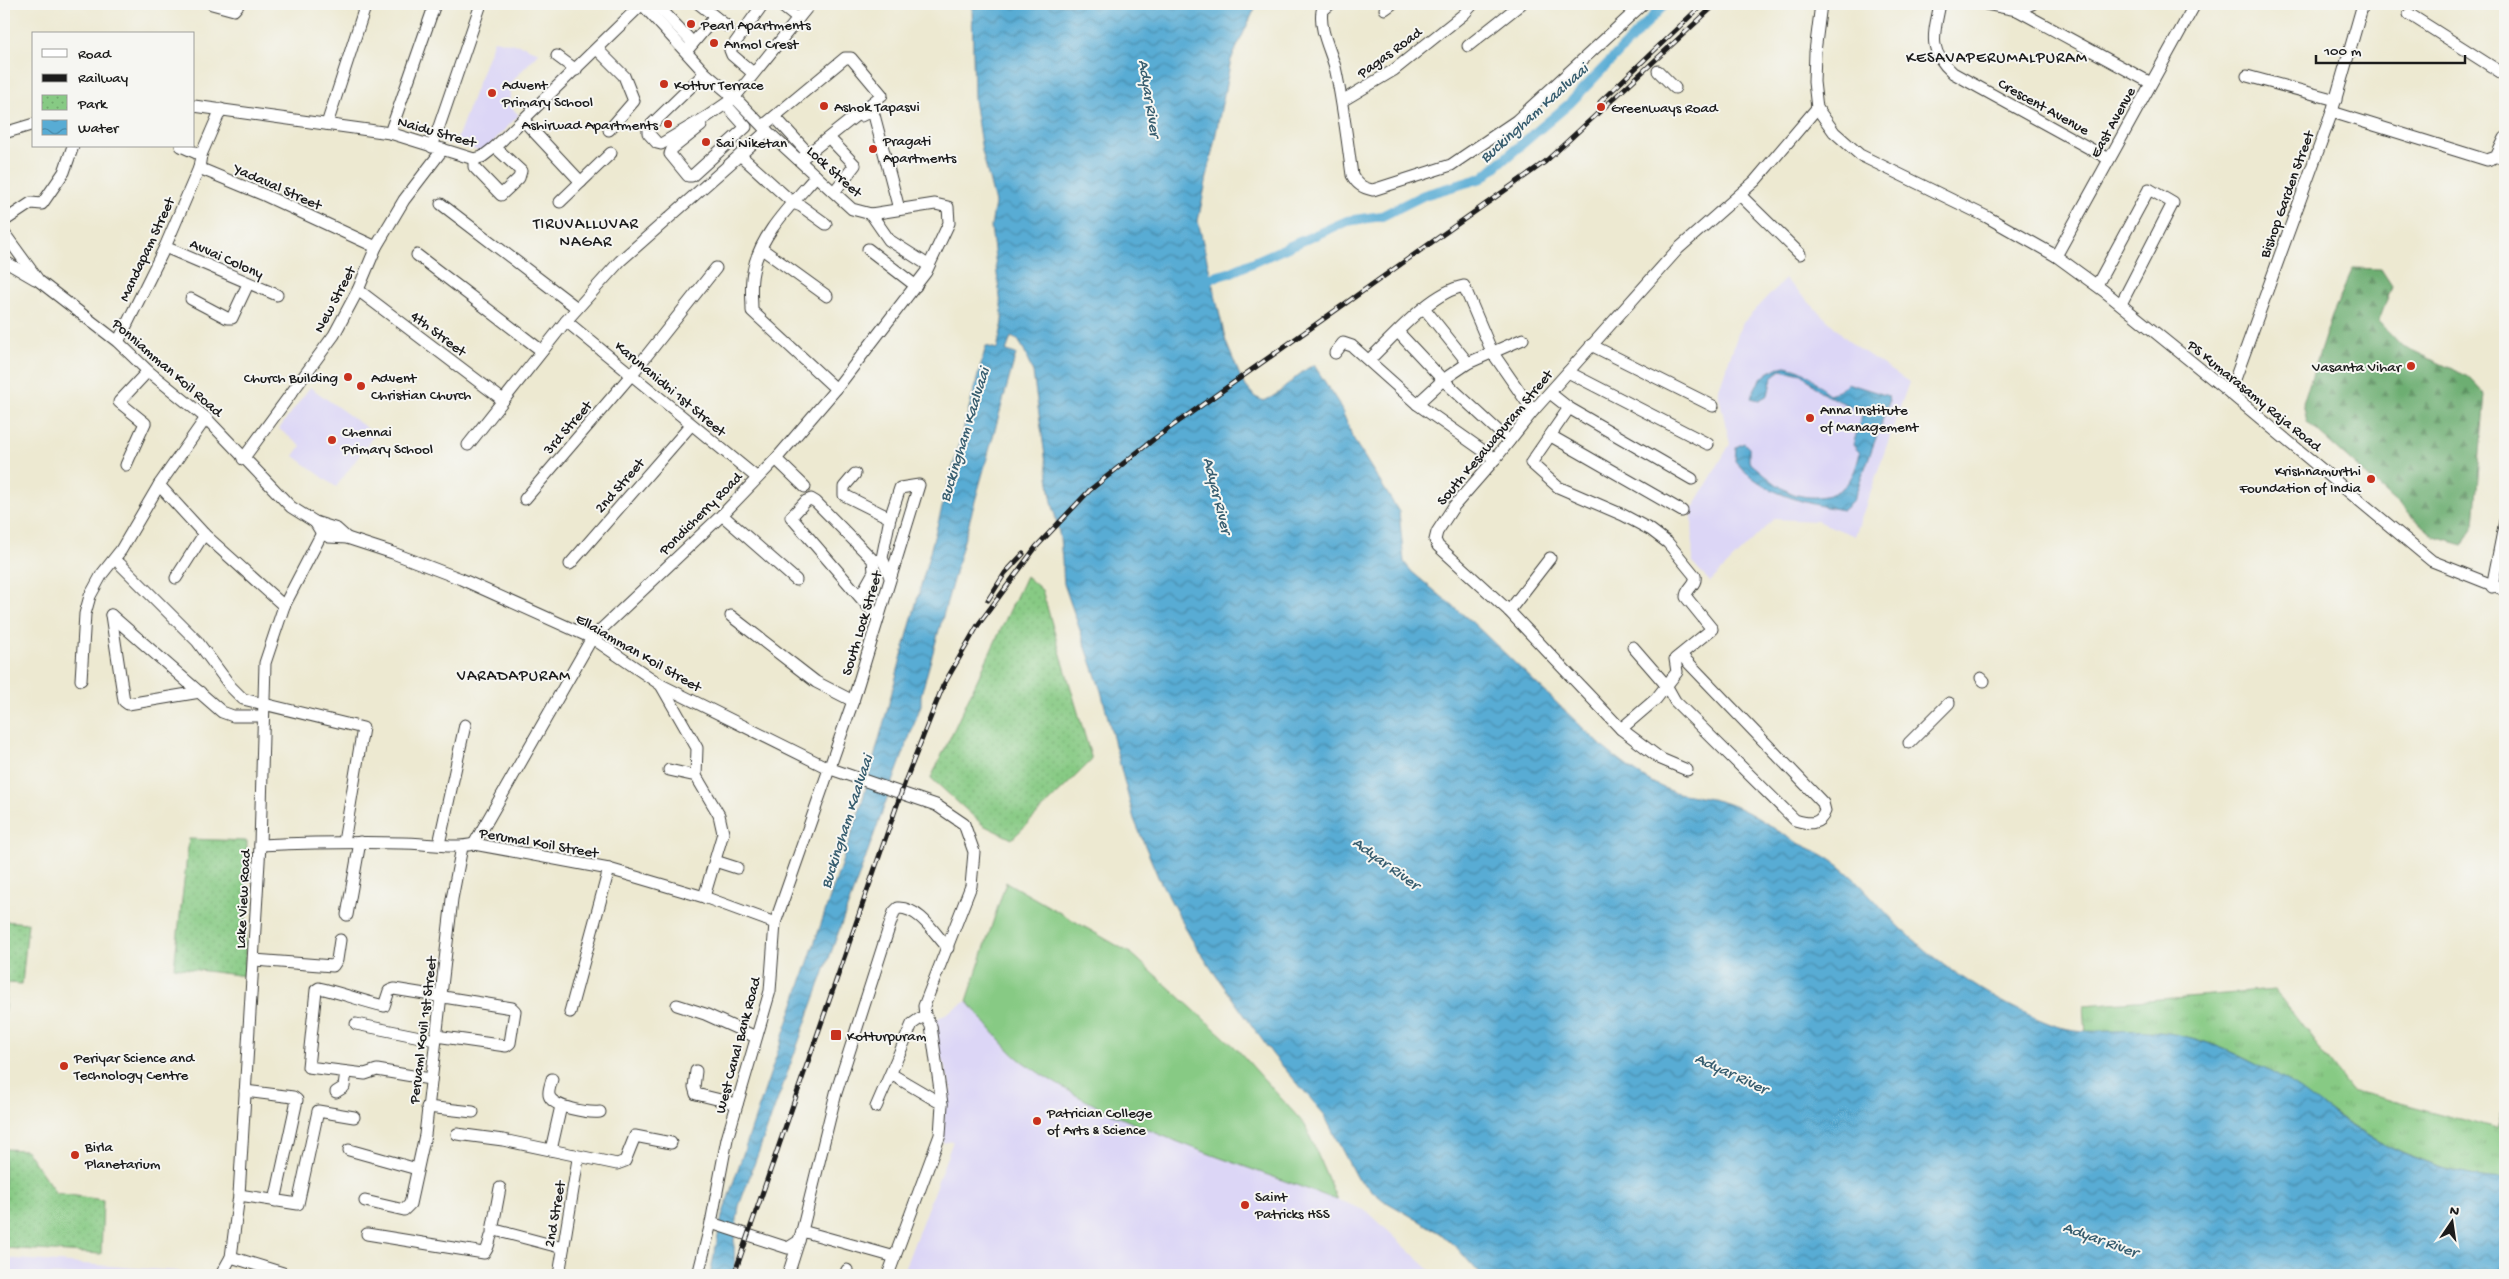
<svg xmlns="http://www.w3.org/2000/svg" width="2509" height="1279" font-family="'Gochi Hand',sans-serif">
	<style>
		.built { fill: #dcd6f6 }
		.grass { fill: url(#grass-tufts); stroke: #527350 }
		.forest { fill: url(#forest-firs); stroke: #446547 }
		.park { fill: url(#park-dots); stroke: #527350 }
		.pitch { fill: #87ca84; stroke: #527350 }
		.water { fill: url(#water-waves); stroke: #3a6478 }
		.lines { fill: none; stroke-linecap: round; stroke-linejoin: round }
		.canal { stroke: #58acd4; stroke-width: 10 }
		.minor-casing { stroke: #3b3b37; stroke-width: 13 }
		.minor { stroke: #fff; stroke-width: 11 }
		.rail-casing { stroke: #1c1c1c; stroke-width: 5 }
		.rail { stroke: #f6f6f2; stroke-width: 3; stroke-dasharray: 9; stroke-linecap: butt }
		.poi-dot { fill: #c8321e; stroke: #f6f6f2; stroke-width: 2 }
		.labels { text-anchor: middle; stroke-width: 4; stroke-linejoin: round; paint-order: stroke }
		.poi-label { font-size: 15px; fill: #1c1c1c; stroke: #f6f6f2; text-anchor: start }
		.street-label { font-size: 15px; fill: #1c1c1c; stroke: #f6f6f2 }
		.neighbourhood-label { font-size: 16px; letter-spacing: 1px; fill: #1c1c1c; stroke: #f6f6f2 }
		.water-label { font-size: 16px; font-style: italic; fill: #375d6f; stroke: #f6f6f2 }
	</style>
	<defs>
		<pattern id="grass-tufts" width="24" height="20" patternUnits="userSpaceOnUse" patternTransform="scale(1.25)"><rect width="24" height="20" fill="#87ca84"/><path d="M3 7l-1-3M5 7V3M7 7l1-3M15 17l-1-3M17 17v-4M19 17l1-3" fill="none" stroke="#74ad71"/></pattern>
		<pattern id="forest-firs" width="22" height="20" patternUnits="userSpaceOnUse" patternTransform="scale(1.25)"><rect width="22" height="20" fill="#6dae72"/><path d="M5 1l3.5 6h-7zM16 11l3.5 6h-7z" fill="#598d5d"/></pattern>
		<pattern id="park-dots" width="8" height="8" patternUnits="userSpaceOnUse" patternTransform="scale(1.25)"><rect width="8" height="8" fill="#87ca84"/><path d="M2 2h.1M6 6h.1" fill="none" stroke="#74ad71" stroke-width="1.8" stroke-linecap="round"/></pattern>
		<pattern id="water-waves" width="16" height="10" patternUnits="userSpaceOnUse" patternTransform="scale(1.25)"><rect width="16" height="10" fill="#58acd4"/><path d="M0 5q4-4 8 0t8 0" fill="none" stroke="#488bab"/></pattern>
	</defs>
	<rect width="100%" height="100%" fill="#f6f6f2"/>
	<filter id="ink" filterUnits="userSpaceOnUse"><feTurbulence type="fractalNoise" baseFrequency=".02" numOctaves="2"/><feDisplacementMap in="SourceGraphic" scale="10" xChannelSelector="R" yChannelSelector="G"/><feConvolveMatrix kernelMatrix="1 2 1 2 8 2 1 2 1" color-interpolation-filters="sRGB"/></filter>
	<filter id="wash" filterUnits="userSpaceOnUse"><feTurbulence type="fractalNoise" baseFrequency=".0096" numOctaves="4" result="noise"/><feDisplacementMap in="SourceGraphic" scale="20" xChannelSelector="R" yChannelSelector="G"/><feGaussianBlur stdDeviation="1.12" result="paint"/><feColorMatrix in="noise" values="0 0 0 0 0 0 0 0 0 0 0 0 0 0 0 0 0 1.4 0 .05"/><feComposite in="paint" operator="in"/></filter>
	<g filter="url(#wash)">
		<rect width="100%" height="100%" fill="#ede9d1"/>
		<g class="built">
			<path d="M494 40 524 46 539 53 512 81 509 105 519 115 483 152 455 144Z"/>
			<path d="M1785 279 1852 344 1909 382 1855 536 1817 521 1774 519 1710 582 1693 563 1692 510 1730 444 1718 392 1741 325Z"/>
			<path d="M310 387 375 434 336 487 294 456 301 446 279 429Z"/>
			<path d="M967 1001 1021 1061 1169 1137 1367 1211 1435 1275H902L953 1141 943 1143 945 1093 952 1090 930 1023Z"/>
			<path d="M4 1258 189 1272 187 1275H4Z"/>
		</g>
		<path class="grass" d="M2275 990 2351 1090 2497 1129 2505 1102V1179C2443 1177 2381 1147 2331 1112 2288 1083 2243 1051 2191 1038 2156 1030 2122 1030 2086 1033L2084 1005Z"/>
		<path class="forest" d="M2353 268 2381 269 2392 286 2379 321 2401 345 2469 377 2485 394 2474 524 2463 545 2435 537 2307 422 2303 403 2332 315Z"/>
		<g class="park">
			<path d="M1026 576 1042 590 1092 760 1012 839 983 825 931 778Z"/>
			<path d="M189 839 247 841 245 976 174 967Z"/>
			<path d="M4 921 28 923 22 984 7 983 4 1017Z"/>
			<path d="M4 1149 26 1150 56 1193 103 1200 101 1254 4 1248Z"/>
		</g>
		<path class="pitch" d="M1006 882 1132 954 1237 1049 1305 1125 1337 1200C1231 1160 1116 1128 1023 1062 1007 1051 981 1017 967 1001Z"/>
		<g class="water">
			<path d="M972 4H1257L1231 60 1198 221 1226 342 1243 383 1255 397 1264 401C1284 393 1297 372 1314 365L1339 404 1355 442 1399 512 1404 562 1412 572 1472 622 1605 749C1625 765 1649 784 1674 792 1695 797 1715 798 1734 806 1752 813 1767 824 1783 834 1797 844 1814 849 1828 858 1857 876 1878 906 1902 929 1945 969 1993 1001 2048 1023 2085 1038 2121 1027 2159 1032 2181 1034 2204 1041 2224 1049 2250 1061 2277 1074 2301 1090 2311 1097 2320 1105 2330 1112 2380 1147 2443 1177 2505 1179V1275H1481L1458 1249 1440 1233 1383 1200 1356 1177 1323 1113 1273 1055 1212 970 1191 938 1158 877 1134 819 1101 691 1064 584 1060 538 1051 497 1033 373 1023 348 1018 340 1011 337 1006 351 1016 354 921 695V705L739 1206 734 1241 735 1275H710L722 1216 861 806 986 346 997 349 1003 321 991 227 995 203 982 151 974 100Z"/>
			<path d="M1786 366C1812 371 1810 380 1829 394L1839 391 1847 383 1888 396 1889 402 1853 501 1843 510C1803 503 1763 494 1735 461L1736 447 1744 443 1749 448V462C1763 473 1778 488 1794 494 1815 501 1842 497 1852 476 1856 469 1858 461 1860 453L1853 445 1863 412 1820 392 1802 374 1781 370 1772 377 1768 395 1759 400 1751 398C1757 380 1767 369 1786 366Z"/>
		</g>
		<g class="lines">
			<path class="canal" d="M1199 281 1229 273 1347 221 1382 216 1424 195 1482 178 1569 104 1665 4"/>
		</g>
	</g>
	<g filter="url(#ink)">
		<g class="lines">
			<defs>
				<g id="minor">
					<path d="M212 4 234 10 239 4"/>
					<path d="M656 4 693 43"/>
					<path d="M699 4 727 26"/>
					<path d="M779 4 798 19"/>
					<path d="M1330 4 1322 11C1319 29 1330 49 1335 67 1343 103 1347 139 1352 175 1357 184 1362 188 1373 190L1451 165 1516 121 1643 4"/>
					<path d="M1821 4 1815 52 1814 82 1817 108 1834 132 1860 155 1987 217 2056 256 2104 291 2230 393 2432 561 2505 590"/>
					<path d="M1940 4C1934 34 1927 50 1953 73L2109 159"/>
					<path d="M1986 4 2017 10 2151 83"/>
					<path d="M1385 9 1392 4"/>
					<path d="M2017 10 2032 4"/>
					<path d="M2409 14 2505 75"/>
					<path d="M1468 46 1521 4"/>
					<path d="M689 48 715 17"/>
					<path d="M597 49 624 76 634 101 609 130"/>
					<path d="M557 56 576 70"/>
					<path d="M1658 71 1675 88"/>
					<path d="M705 73 648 128V133L657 143 661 144 708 116 734 98 810 4"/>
					<path d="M753 73 732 55 730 50 763 4"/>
					<path d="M2247 76 2336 100"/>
					<path d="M1342 101 1394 70 1464 14 1473 4"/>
					<path d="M194 106 390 133 474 159 482 157 495 147 642 4"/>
					<path d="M2332 112 2487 160 2496 157 2505 138"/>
					<path d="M861 116 871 111 874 115 899 209"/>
					<path d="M775 117 808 153"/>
					<path d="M523 120 581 182"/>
					<path d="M327 124 366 4"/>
					<path d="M701 126 672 149 670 154 688 176H692L746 127 727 106"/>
					<path d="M763 126 845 58H851L882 95 800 160"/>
					<path d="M4 133 34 124"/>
					<path d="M390 133 435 4"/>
					<path d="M833 142 855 165 834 192"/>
					<path d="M181 146 201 155 199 168 264 195 376 247"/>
					<path d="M432 147 481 4"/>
					<path d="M201 155 221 109"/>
					<path d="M740 155 793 203 801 206 826 224"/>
					<path d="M474 159V167L501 195 519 178 521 171 495 147"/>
					<path d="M816 176C792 204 759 235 753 272 750 285 752 298 752 311L836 389"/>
					<path d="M1741 196 1800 254"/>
					<path d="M560 202 611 153"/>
					<path d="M441 204 577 308"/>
					<path d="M871 214 889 240 928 265"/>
					<path d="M4 221 31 203 42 204 64 172 73 146"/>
					<path d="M4 233 39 281 118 342 148 371 206 418 291 507 315 522 337 529 347 538"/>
					<path d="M165 247 277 295"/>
					<path d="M762 249 827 296"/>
					<path d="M868 249 916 286"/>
					<path d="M417 255 542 351"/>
					<path d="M2056 256 2195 4"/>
					<path d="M4 261 35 279"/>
					<path d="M2097 285 2149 189 2173 203 2121 304"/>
					<path d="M358 290 503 400"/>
					<path d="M191 299 227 318H232L248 284"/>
					<path d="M1424 308 1468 363"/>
					<path d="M566 321 756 477"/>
					<path d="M1398 332 1443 380 1509 441"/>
					<path d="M118 342 165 247 199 168"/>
					<path d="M1591 345 1713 406"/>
					<path d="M1335 353 1343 343 1352 346 1417 404 1495 459"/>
					<path d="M1369 360C1394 336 1431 292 1464 286L1492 352 1533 411"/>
					<path d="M1568 372 1708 444"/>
					<path d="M1550 393 1569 408 1692 479"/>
					<path d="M2230 393 2332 112 2363 4"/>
					<path d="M1417 404 1443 380 1468 363 1523 339"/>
					<path d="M1569 408 1531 463 1558 487 1623 515 1651 530 1668 543 1695 576C1697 585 1686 588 1686 597L1712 629 1675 659 1677 672 1656 699 1621 729"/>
					<path d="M1551 436 1682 511"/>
					<path d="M468 445 566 321 620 261 767 131"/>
					<path d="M243 459 334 335 358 290 376 247 404 200 443 149"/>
					<path d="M776 459 805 487"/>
					<path d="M126 465 145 423 119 402 148 371"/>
					<path d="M855 474 844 487V495L890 518 882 558 890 577"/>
					<path d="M159 485 204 534 284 606"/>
					<path d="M525 499 632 374 716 268"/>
					<path d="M722 515 796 580"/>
					<path d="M315 522 321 532 329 537 347 538 393 553 461 579 592 638 661 685 828 768 936 805 964 824 974 852 971 886 924 1006 925 1015 931 1026 942 1104 940 1135 888 1275"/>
					<path d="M120 564 197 641 231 687 243 699 363 728 344 842"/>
					<path d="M570 564 691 425"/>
					<path d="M176 578 204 534"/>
					<path d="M2492 587 2505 521"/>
					<path d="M860 597 874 572 873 560 816 502 811 499 806 501 791 517 878 618"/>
					<path d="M1509 611 1550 558"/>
					<path d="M111 615 222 712 233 716H263"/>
					<path d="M111 615 124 701 128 704 200 692"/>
					<path d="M731 616 816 682 853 701"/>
					<path d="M1633 647 1666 685 1675 701 1795 820C1808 824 1820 826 1825 811L1823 803 1681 655"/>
					<path d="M1981 678 1984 681"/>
					<path d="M81 680 85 614 90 596 102 574 121 550 159 485 206 418"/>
					<path d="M661 685 697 748 696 776 719 815 723 833 704 897"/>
					<path d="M1909 743 1949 703"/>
					<path d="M669 770 696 776"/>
					<path d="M1687 770 1661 759 1621 729 1509 611 1438 546 1435 540 1437 532 1454 506 1495 459 1533 411 1678 249 1755 181 1817 108"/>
					<path d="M439 844 465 725"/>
					<path d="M474 844 592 638 722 515 776 459 836 389 926 272 949 223 948 207 935 204 871 214 852 209 767 131 736 99 705 73 642 4"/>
					<path d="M260 845C308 843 355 842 402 843 425 843 453 849 474 844L609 869 704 897 775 923"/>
					<path d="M715 861 737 868"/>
					<path d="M347 915 360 842"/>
					<path d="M254 960 333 966 337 960 340 940"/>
					<path d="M677 1005 705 1014 756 1037"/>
					<path d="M570 1012 609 869"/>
					<path d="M356 1024 435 1040"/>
					<path d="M696 1071 694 1087 696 1094 737 1104"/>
					<path d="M891 1074 942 1104"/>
					<path d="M430 1079 377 1070 365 1074 308 1067 316 990 319 988C342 993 362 1001 384 1006L389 991 394 989 512 1008 515 1011 510 1043 506 1046 436 1036"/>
					<path d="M552 1079C551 1084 548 1090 549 1095 552 1108 589 1113 600 1112"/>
					<path d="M245 1091 293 1097 297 1100 275 1201"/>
					<path d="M336 1092 344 1087 346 1072"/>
					<path d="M427 1107 473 1112"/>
					<path d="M876 1107 912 1024 925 1015"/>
					<path d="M457 1134 503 1140 574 1155 578 1159 559 1275"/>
					<path d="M349 1150 417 1169"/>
					<path d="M551 1150 561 1106"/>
					<path d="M574 1155 617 1164 625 1161 635 1136 671 1143"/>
					<path d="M239 1195 298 1204 318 1111 354 1117"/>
					<path d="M365 1201 404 1210 410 1204 425 1135 452 899 462 847"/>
					<path d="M711 1223 788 1248 799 1241"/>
					<path d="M492 1231 500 1188"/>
					<path d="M802 1231 895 1257"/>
					<path d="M367 1234 484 1253C491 1247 488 1235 495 1230L563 1248"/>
					<path d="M231 1257 283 1273"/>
					<path d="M221 1275 231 1257 239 1195 260 845 265 663 284 606 322 533"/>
					<path d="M698 1275 711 1223 727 1139 770 991 775 923 853 701 919 485 900 488 890 518"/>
					<path d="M788 1275 802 1231 836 1093 894 912 898 908C919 907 935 934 948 948"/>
					<path d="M845 1275 847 1270"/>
				</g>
			</defs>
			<use href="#minor" class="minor-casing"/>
			<use href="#minor" class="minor"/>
			<defs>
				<g id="rail">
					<path d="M1600 102 1703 4"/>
					<path d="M988 600 1005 573 1023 554"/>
					<path d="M734 1275 906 779 943 686 978 625 1036 547 1090 490 1154 439 1545 162 1716 4"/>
				</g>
			</defs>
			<use href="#rail" class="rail-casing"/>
			<use href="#rail" class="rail"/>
		</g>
	</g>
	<g class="poi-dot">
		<circle cx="691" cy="24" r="5"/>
		<circle cx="714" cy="43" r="5"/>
		<circle cx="664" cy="84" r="5"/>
		<circle cx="492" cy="93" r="5"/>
		<circle cx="824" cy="106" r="5"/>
		<circle cx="1601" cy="107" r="5"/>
		<circle cx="668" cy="124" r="5"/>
		<circle cx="706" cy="142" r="5"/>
		<circle cx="873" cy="149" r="5"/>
		<circle cx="2411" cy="366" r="5"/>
		<circle cx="348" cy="377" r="5"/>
		<circle cx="361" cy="386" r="5"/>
		<circle cx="1810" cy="418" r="5"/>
		<circle cx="332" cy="440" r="5"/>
		<circle cx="2371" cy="479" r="5"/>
		<rect x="830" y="1029" width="12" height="12" rx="2.5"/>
		<circle cx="64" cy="1066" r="5"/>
		<circle cx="1037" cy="1121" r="5"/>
		<circle cx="75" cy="1155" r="5"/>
		<circle cx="1245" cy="1205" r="5"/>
	</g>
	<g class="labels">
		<g class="poi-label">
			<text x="701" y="29">Pearl Apartments</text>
			<text x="724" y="48">Anmol Crest</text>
			<text x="502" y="89">Advent<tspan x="502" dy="17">Primary School</tspan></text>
			<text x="674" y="89">Kottur Terrace</text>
			<text x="834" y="111">Ashok Tapasvi</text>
			<text x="1611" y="112">Greenways Road</text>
			<text x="658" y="129" text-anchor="end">Ashirwad Apartments</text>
			<text x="883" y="145">Pragati<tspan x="883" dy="17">Apartments</tspan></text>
			<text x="716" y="147">Sai Niketan</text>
			<text x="2401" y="371" text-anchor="end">Vasanta Vihar</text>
			<text x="338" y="382" text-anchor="end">Church Building</text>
			<text x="371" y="382">Advent<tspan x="371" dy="17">Christian Church</tspan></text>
			<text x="1820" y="414">Anna Institute<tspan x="1820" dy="17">of Management</tspan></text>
			<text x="342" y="436">Chennai<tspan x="342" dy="17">Primary School</tspan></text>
			<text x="2361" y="475" text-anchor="end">Krishnamurthi<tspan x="2361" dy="17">Foundation of India</tspan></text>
			<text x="847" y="1040">Kotturpuram</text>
			<text x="74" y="1062">Periyar Science and<tspan x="74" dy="17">Technology Centre</tspan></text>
			<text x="1047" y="1117">Patrician College<tspan x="1047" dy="17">of Arts &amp; Science</tspan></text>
			<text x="85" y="1151">Birla<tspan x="85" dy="17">Planetarium</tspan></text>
			<text x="1255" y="1201">Saint<tspan x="1255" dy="17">Patricks HSS</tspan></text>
		</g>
		<g class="street-label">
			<text transform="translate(1389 52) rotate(-36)" y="5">Pagas Road</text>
			<text transform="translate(2044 106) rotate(29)" y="5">Crescent Avenue</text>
			<text transform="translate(2112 122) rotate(-61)" y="5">East Avenue</text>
			<text transform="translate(437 131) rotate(16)" y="5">Naidu Street</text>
			<text transform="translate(835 171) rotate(42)" y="5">Lock Street</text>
			<text transform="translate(278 186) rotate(24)" y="5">Yadaval Street</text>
			<text transform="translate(2286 194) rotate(-70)" y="5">Bishop Garden Street</text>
			<text transform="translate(146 249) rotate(-65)" y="5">Mandapam Street</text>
			<text transform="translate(227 258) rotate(24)" y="5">Avvai Colony</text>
			<text transform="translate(334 299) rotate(-62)" y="5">New Street</text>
			<text transform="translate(439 333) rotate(37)" y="5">4th Street</text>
			<text transform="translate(168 367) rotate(41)" y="5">Ponniamman Koil Road</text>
			<text transform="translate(671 388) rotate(40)" y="5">Karunanidhi 1st Street</text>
			<text transform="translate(2255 395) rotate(39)" y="5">PS Kumarasamy Raja Road</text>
			<text transform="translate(567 427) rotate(-49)" y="5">3rd Street</text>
			<text transform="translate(1494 437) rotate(-50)" y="5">South Kesawapuram Street</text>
			<text transform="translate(619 485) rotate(-49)" y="5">2nd Street</text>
			<text transform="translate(700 513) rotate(-45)" y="5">Pondicherry Road</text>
			<text transform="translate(861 623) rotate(-73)" y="5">South Lock Street</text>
			<text transform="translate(639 652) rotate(30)" y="5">Ellaiamman Koil Street</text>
			<text transform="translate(539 842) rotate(10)" y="5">Perumal Koil Street</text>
			<text transform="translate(242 899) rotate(-87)" y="5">Lake View Road</text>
			<text transform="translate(422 1030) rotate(-83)" y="5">Peruaml Kovil 1st Street</text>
			<text transform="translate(737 1045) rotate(-75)" y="5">West Canal Bank Road</text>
			<text transform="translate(554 1214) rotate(-80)" y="5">2nd Street</text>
		</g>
		<g class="neighbourhood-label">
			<text x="1997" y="62">KESAVAPERUMALPURAM</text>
			<text x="586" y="228">TIRUVALLUVAR<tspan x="586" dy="18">NAGAR</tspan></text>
			<text x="514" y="680">VARADAPURAM</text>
		</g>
		<g class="water-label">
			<text transform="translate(1151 98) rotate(81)" y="6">Adyar River</text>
			<text transform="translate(1533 112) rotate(-42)" y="6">Buckingham Kaalvaai</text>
			<text transform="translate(963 434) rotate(-73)" y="6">Buckingham Kaalvaai</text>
			<text transform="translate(1219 495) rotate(76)" y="6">Adyar River</text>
			<text transform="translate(845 821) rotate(-72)" y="6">Buckingham Kaalvaai</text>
			<text transform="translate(1387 862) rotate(36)" y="6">Adyar River</text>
			<text transform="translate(1732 1072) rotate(25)" y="6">Adyar River</text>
			<text transform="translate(2101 1238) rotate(20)" y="6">Adyar River</text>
		</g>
	</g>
	<rect width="2509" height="1279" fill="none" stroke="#f6f6f2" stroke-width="20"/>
	<rect x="32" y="32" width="162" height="115" fill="#f6f6f2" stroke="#9f9f9c"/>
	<rect x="42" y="49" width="25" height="8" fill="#ffffff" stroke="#9f9f9c"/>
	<text x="78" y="58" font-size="15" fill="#1c1c1c">Road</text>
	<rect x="42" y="74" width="25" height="8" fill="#1c1c1c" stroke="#9f9f9c"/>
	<text x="78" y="82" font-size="15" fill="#1c1c1c">Railway</text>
	<rect x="42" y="95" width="25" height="15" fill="url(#park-dots)" stroke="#9f9f9c"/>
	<text x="78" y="108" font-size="15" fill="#1c1c1c">Park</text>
	<rect x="42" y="120" width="25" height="15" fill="url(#water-waves)" stroke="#9f9f9c"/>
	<text x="78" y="132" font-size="15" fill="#1c1c1c">Water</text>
	<g transform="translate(2452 1222) rotate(13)" stroke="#f6f6f2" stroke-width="4" paint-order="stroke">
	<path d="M0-4L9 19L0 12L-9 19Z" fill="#1c1c1c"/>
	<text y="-8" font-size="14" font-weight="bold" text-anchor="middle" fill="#1c1c1c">N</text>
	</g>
	<path d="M2316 55v8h149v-8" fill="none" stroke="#1c1c1c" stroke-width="2.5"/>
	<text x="2324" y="55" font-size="15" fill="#1c1c1c" stroke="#f6f6f2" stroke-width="4" paint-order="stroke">100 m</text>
</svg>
